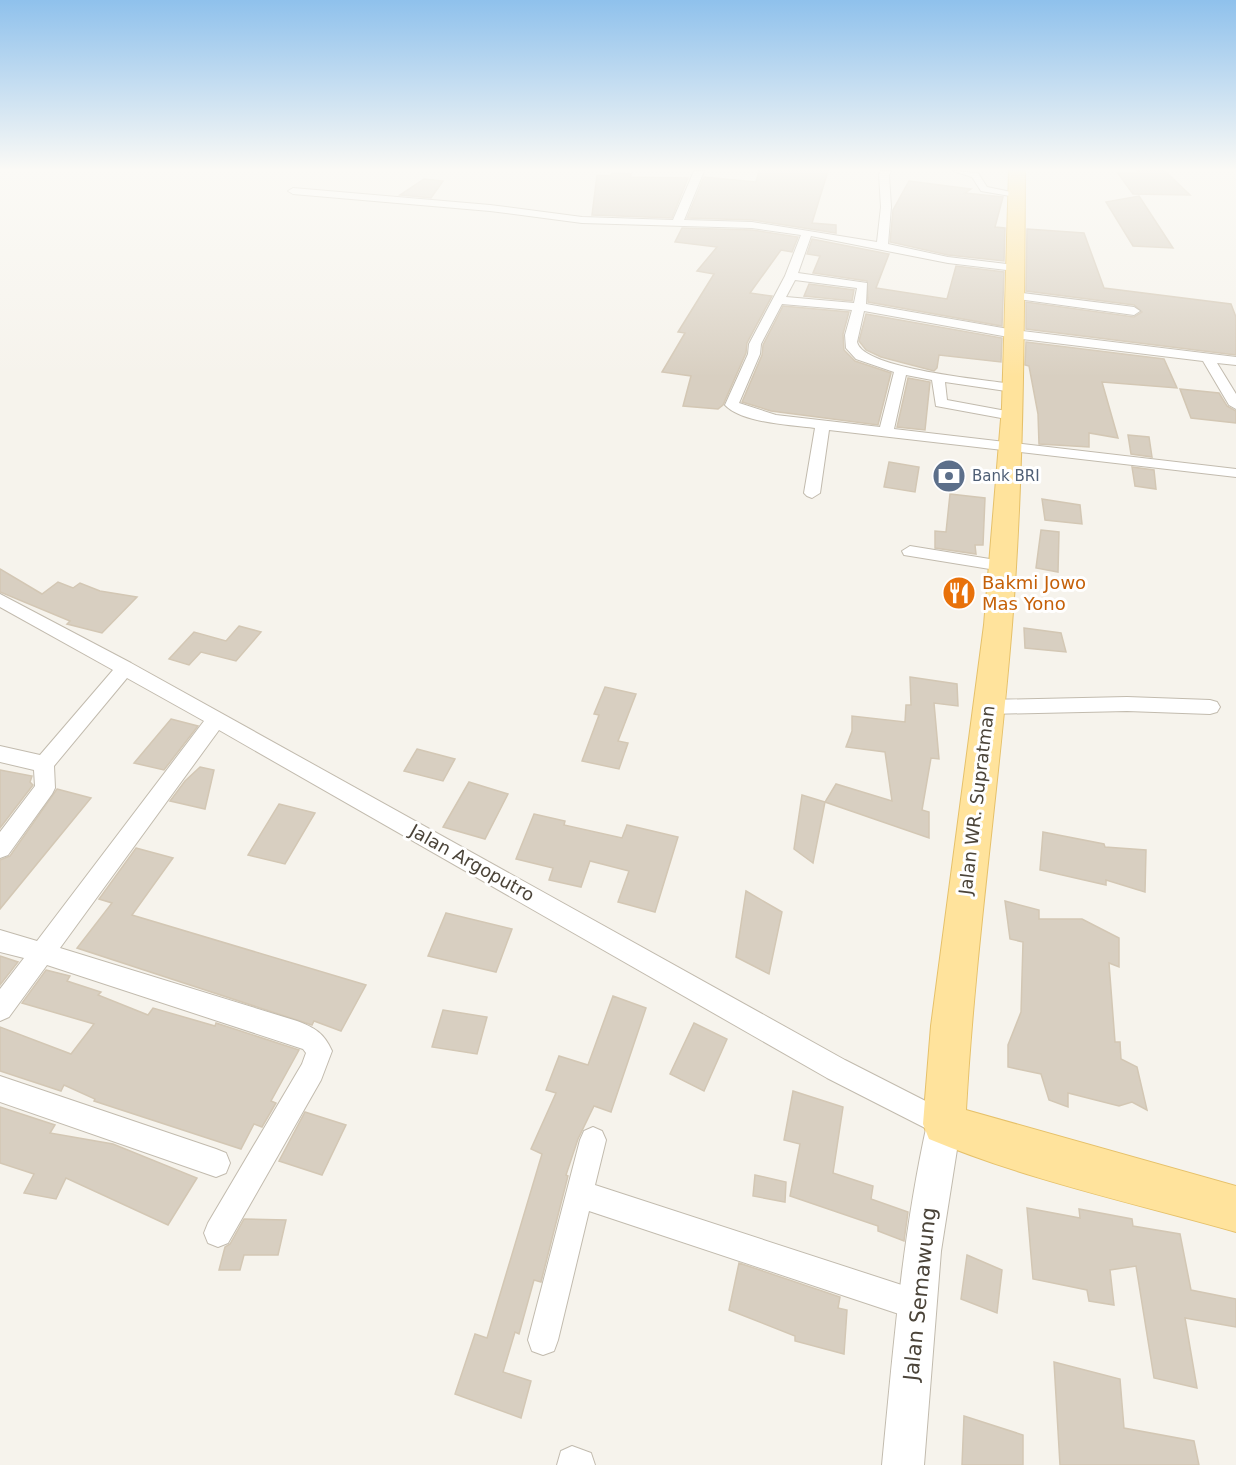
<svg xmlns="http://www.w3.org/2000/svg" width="1236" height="1465" font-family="'DejaVu Sans',sans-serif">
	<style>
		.building { fill: #d8cfc1; stroke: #d3c7b4; stroke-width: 1.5 }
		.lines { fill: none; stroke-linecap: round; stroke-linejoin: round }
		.minor-casing { stroke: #c2bbae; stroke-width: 2 }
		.tertiary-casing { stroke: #c2bbae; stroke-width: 2 }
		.primary-casing { stroke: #e6c16a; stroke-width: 2 }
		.minor { fill: #fff; fill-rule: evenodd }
		.tertiary { fill: #fff; fill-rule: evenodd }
		.primary { fill: #ffe39c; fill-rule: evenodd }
		.labels { text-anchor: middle; stroke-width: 6; stroke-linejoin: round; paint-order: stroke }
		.far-service-label { font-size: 15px; fill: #4e5e75; stroke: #fff; text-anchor: start }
		.food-label { font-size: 18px; fill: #c56008; stroke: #fff; text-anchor: start }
		.street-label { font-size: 18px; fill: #4b4439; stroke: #fff }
		.near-street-label { font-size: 21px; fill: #4b4439; stroke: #fff }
	</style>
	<rect width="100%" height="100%" fill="#f6f3ec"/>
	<g class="building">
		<path d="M759 171H828L812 223 836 225V233L752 220 687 218 704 177 756 182Z"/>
		<path d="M1137 171H1165L1190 195 1133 194 1117 172 1138 173Z"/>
		<path d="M612 173 631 174 630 177 688 178 672 218 592 215 597 175 610 176Z"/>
		<path d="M424 179 443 181 431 198 400 195Z"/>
		<path d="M909 181 971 189 965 193 1003 197 995 227 1005 228 1004 261 948 255 890 242 893 210Z"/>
		<path d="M1139 196 1173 248 1133 246 1106 202Z"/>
		<path d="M682 228 752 230 798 237 792 252 781 250 750 293 772 296 747 343 746 353 723 405 718 409 683 406 691 376 662 372 685 333 678 332 714 274 697 271 717 247 675 242Z"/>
		<path d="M1027 229 1084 233 1104 288 1231 304 1236 317V355L1026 329V302L1134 317 1142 312 1134 305 1026 291Z"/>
		<path d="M812 239 889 254 876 288 947 299 956 266 1004 272 1002 326 868 302 867 281 813 273 820 256 807 254Z"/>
		<path d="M809 284 854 290 852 301 804 296Z"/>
		<path d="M783 306 849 312 843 334 844 350 855 361 891 373 878 425 771 411 742 402 762 355 763 345Z"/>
		<path d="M866 314 1002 338 1001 362 939 355 937 368 934 371 881 357 866 350 859 341Z"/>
		<path d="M1026 342 1164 359 1177 388 1102 382 1118 438 1089 433V447L1039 444 1038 414 1029 366 1025 365Z"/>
		<path d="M908 378 930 382 925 430 897 427Z"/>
		<path d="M1180 389 1219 393 1227 406 1236 411V423L1191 418Z"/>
		<path d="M1128 435 1149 437 1152 457 1131 454Z"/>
		<path d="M889 462 919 467 915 492 884 487Z"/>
		<path d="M1132 467 1154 470 1156 489 1135 486Z"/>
		<path d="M950 494 985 498 983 545H975L976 554 935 548V531L946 532Z"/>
		<path d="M1042 499 1080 505 1082 524 1045 520Z"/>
		<path d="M1041 530 1059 532 1058 572 1036 568Z"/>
		<path d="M0 569 42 594 58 582 73 588 80 583 100 591 137 597 102 633 67 624 70 621 0 592Z"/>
		<path d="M239 626 261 632 236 661 201 652 189 665 169 659 194 632 226 641Z"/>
		<path d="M1024 628 1061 633 1066 652 1025 648Z"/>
		<path d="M910 677 957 684 958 706 934 703 939 759 931 758 922 810 929 812V838L825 802 836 784 892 801 885 752 846 747 852 731V716L905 722 906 705H911Z"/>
		<path d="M605 687 636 694 618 741 628 743 619 769 582 761 599 715 594 714Z"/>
		<path d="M171 719 198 726 164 770 134 763Z"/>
		<path d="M417 749 455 759 443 781 404 771Z"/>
		<path d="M200 767 214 770 205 809 170 801 185 781Z"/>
		<path d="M0 770 32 776 30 782 33 785 0 828Z"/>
		<path d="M469 782 508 794 485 839 443 827Z"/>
		<path d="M57 789 91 798 0 909V860L10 856Z"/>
		<path d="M802 795 825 802 813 863 794 849Z"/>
		<path d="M279 804 315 813 285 864 248 855Z"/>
		<path d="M534 814 565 821 564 825 622 838 627 825 678 837 655 912 618 902 629 871 590 861 581 887 549 880 553 868 516 859Z"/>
		<path d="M1043 832 1104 844 1105 847 1146 850 1145 892 1106 880V885L1040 870Z"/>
		<path d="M136 848 173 858 132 915 366 985 341 1031 314 1021 312 1025 77 948 112 903 99 899Z"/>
		<path d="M746 891 782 912 769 974 736 957Z"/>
		<path d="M1005 901 1039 910V919H1082L1119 938V967L1109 963 1115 1042H1120L1121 1059 1137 1067 1147 1110 1132 1102 1119 1106 1068 1093V1107L1049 1100 1041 1074 1008 1067V1045L1021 1012 1023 942 1010 939Z"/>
		<path d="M446 913 512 929 496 972 428 956Z"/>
		<path d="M0 956 18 962 0 985Z"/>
		<path d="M46 970 70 976 67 981 101 992 98 995 148 1015 153 1008 215 1026 216 1023 299 1050 271 1101 276 1103 262 1127 254 1124 241 1149 94 1101 95 1099 64 1085 61 1091 0 1071V1027L71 1054 94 1024 22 1003Z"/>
		<path d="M613 996 646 1008 611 1112 594 1106 578 1139 566 1175 568 1176 541 1282 534 1280 519 1334 515 1332 503 1372 531 1381 521 1418 455 1394 475 1334 487 1338 542 1154 531 1149 556 1093 546 1090 559 1056 588 1065Z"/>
		<path d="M443 1010 487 1017 477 1054 432 1047Z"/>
		<path d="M694 1023 727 1039 704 1091 670 1074Z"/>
		<path d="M793 1091 843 1107 833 1173 873 1186 871 1199 908 1212 904 1241 878 1231V1226L790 1196 800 1144 784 1140Z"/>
		<path d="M0 1107 55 1125 50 1133 113 1144 197 1178 168 1225 66 1178 56 1199 24 1193 34 1174 0 1163Z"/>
		<path d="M305 1112 346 1125 322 1175 279 1161Z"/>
		<path d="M755 1175 786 1182 785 1202 753 1196Z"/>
		<path d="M1027 1208 1080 1218 1079 1209 1132 1219 1133 1226 1180 1234 1191 1290 1236 1299V1327L1185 1318 1197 1388 1154 1378 1136 1266 1110 1270 1114 1305 1089 1301 1087 1290 1033 1279Z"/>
		<path d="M244 1219 286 1220 278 1255H244L240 1270H219L225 1247 230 1244Z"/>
		<path d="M967 1255 1002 1270 997 1313 961 1299Z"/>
		<path d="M739 1263 840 1297 838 1308 847 1310 844 1354 795 1341V1336L729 1310Z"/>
		<path d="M1054 1362 1120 1379 1124 1428 1194 1441 1199 1465H1060Z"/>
		<path d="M964 1416 1023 1435V1465H962Z"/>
	</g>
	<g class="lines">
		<defs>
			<g id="minor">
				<path d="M694 171H704L684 220 752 222 877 242 881 207 879 174 881 171H891L889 175 891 207 888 244 948 257 1015 265 1021 268 1015 271 948 263 811 236 798 273 867 283 866 304 1014 330 1236 357V365L1217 363 1236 394V409L1229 405 1203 361 1014 338 864 311 857 342C863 369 986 380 1013 384L1020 388 1013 392 945 382 947 400 1017 413V419L1012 420 936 406 932 380 906 375 894 429 1236 469V477L829 430 820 493 812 498 807 496 804 493 815 428C792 425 742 423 725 405L748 354 749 344 785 276 801 235 752 228 582 223 490 211 293 194 288 191 293 188 490 205 582 217 673 220ZM795 280 857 288 854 303 786 297ZM782 304 852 310 845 335 846 348 856 359 894 372 880 427 776 415 739 403 760 354 761 344Z"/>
				<path d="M953 171 978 173 987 187 1021 194 1016 197 981 191 972 177Z"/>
				<path d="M1015 292 1134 307 1140 311 1134 315 1011 298V294Z"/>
				<path d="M910 546 1002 561 1010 566 1002 571 904 555 902 551Z"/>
				<path d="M0 594 131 663 845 1060 953 1115 957 1124 953 1133 944 1137 935 1133 827 1078 219 730 60 948 297 1021C315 1028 324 1033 332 1051L321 1080 228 1243 218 1247 208 1243 204 1233 208 1223 302 1064 306 1053 303 1049 47 965 9 1017 0 1021V989L24 958 0 952V930L37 941 204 721 127 678 54 766 55 788 52 794 8 855 0 858V832L35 786 34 770 0 762V746L40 755 113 670 0 607Z"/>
				<path d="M1127 697 1210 700 1217 702 1220 707 1217 712 1210 714 1127 711 988 714 981 712 978 707 981 702 988 700Z"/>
				<path d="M0 1076 216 1149 226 1153 230 1163 226 1173 216 1177 0 1102Z"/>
				<path d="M593 1127 602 1131 606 1140 595 1185 917 1290 927 1295 932 1305 927 1315 917 1320 589 1211 558 1340 554 1351 543 1355 532 1351 528 1340 580 1140 584 1131Z"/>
				<path d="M572 1446 591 1453 595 1465H557L561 1451Z"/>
			</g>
			<path id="tertiary" d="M944 1107 956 1112 961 1124 941 1251 924 1465H882C893 1351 902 1237 927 1124L932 1112Z"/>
			<path id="primary" d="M1009 171H1025C1024 323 1024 474 1012 625 999 787 975 948 966 1110L1236 1186V1232C1134 1203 1027 1180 929 1139L923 1124 931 1026 984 625 1002 407Z"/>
		</defs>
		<use href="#minor" class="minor-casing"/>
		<use href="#tertiary" class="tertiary-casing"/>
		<use href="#primary" class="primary-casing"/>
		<use href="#minor" class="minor"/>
		<use href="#tertiary" class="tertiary"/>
		<use href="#primary" class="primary"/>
	</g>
	<linearGradient id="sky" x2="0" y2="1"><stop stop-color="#8fc1ec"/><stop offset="0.45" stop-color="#fbfaf6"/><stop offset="1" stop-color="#fbfaf6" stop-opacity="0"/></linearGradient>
	<rect width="1236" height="377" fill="url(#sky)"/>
	<defs>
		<symbol id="bank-disc" viewBox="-11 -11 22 22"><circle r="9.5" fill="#5c6f8a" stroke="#fff"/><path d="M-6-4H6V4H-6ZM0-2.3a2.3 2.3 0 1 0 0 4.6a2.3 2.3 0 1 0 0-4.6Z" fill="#fff"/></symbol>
		<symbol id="restaurant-disc" viewBox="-11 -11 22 22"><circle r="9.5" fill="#e8710a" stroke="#fff"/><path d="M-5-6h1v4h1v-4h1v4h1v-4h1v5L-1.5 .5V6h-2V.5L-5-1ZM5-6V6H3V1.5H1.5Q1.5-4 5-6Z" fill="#fff"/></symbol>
	</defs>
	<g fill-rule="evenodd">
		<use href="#bank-disc" x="930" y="457" width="38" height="38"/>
		<use href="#restaurant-disc" x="940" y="574" width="38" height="38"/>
	</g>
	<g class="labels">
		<g class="far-service-label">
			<text x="972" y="481">Bank BRI</text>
		</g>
		<g class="food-label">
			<text x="982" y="589">Bakmi Jowo<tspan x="982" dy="21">Mas Yono</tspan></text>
		</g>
		<g class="street-label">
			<text transform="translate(977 800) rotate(-83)" y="6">Jalan WR. Supratman</text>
			<text transform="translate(472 863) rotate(29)" y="6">Jalan Argoputro</text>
		</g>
		<g class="near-street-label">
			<text transform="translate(920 1294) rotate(-84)" y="7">Jalan Semawung</text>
		</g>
	</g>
</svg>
